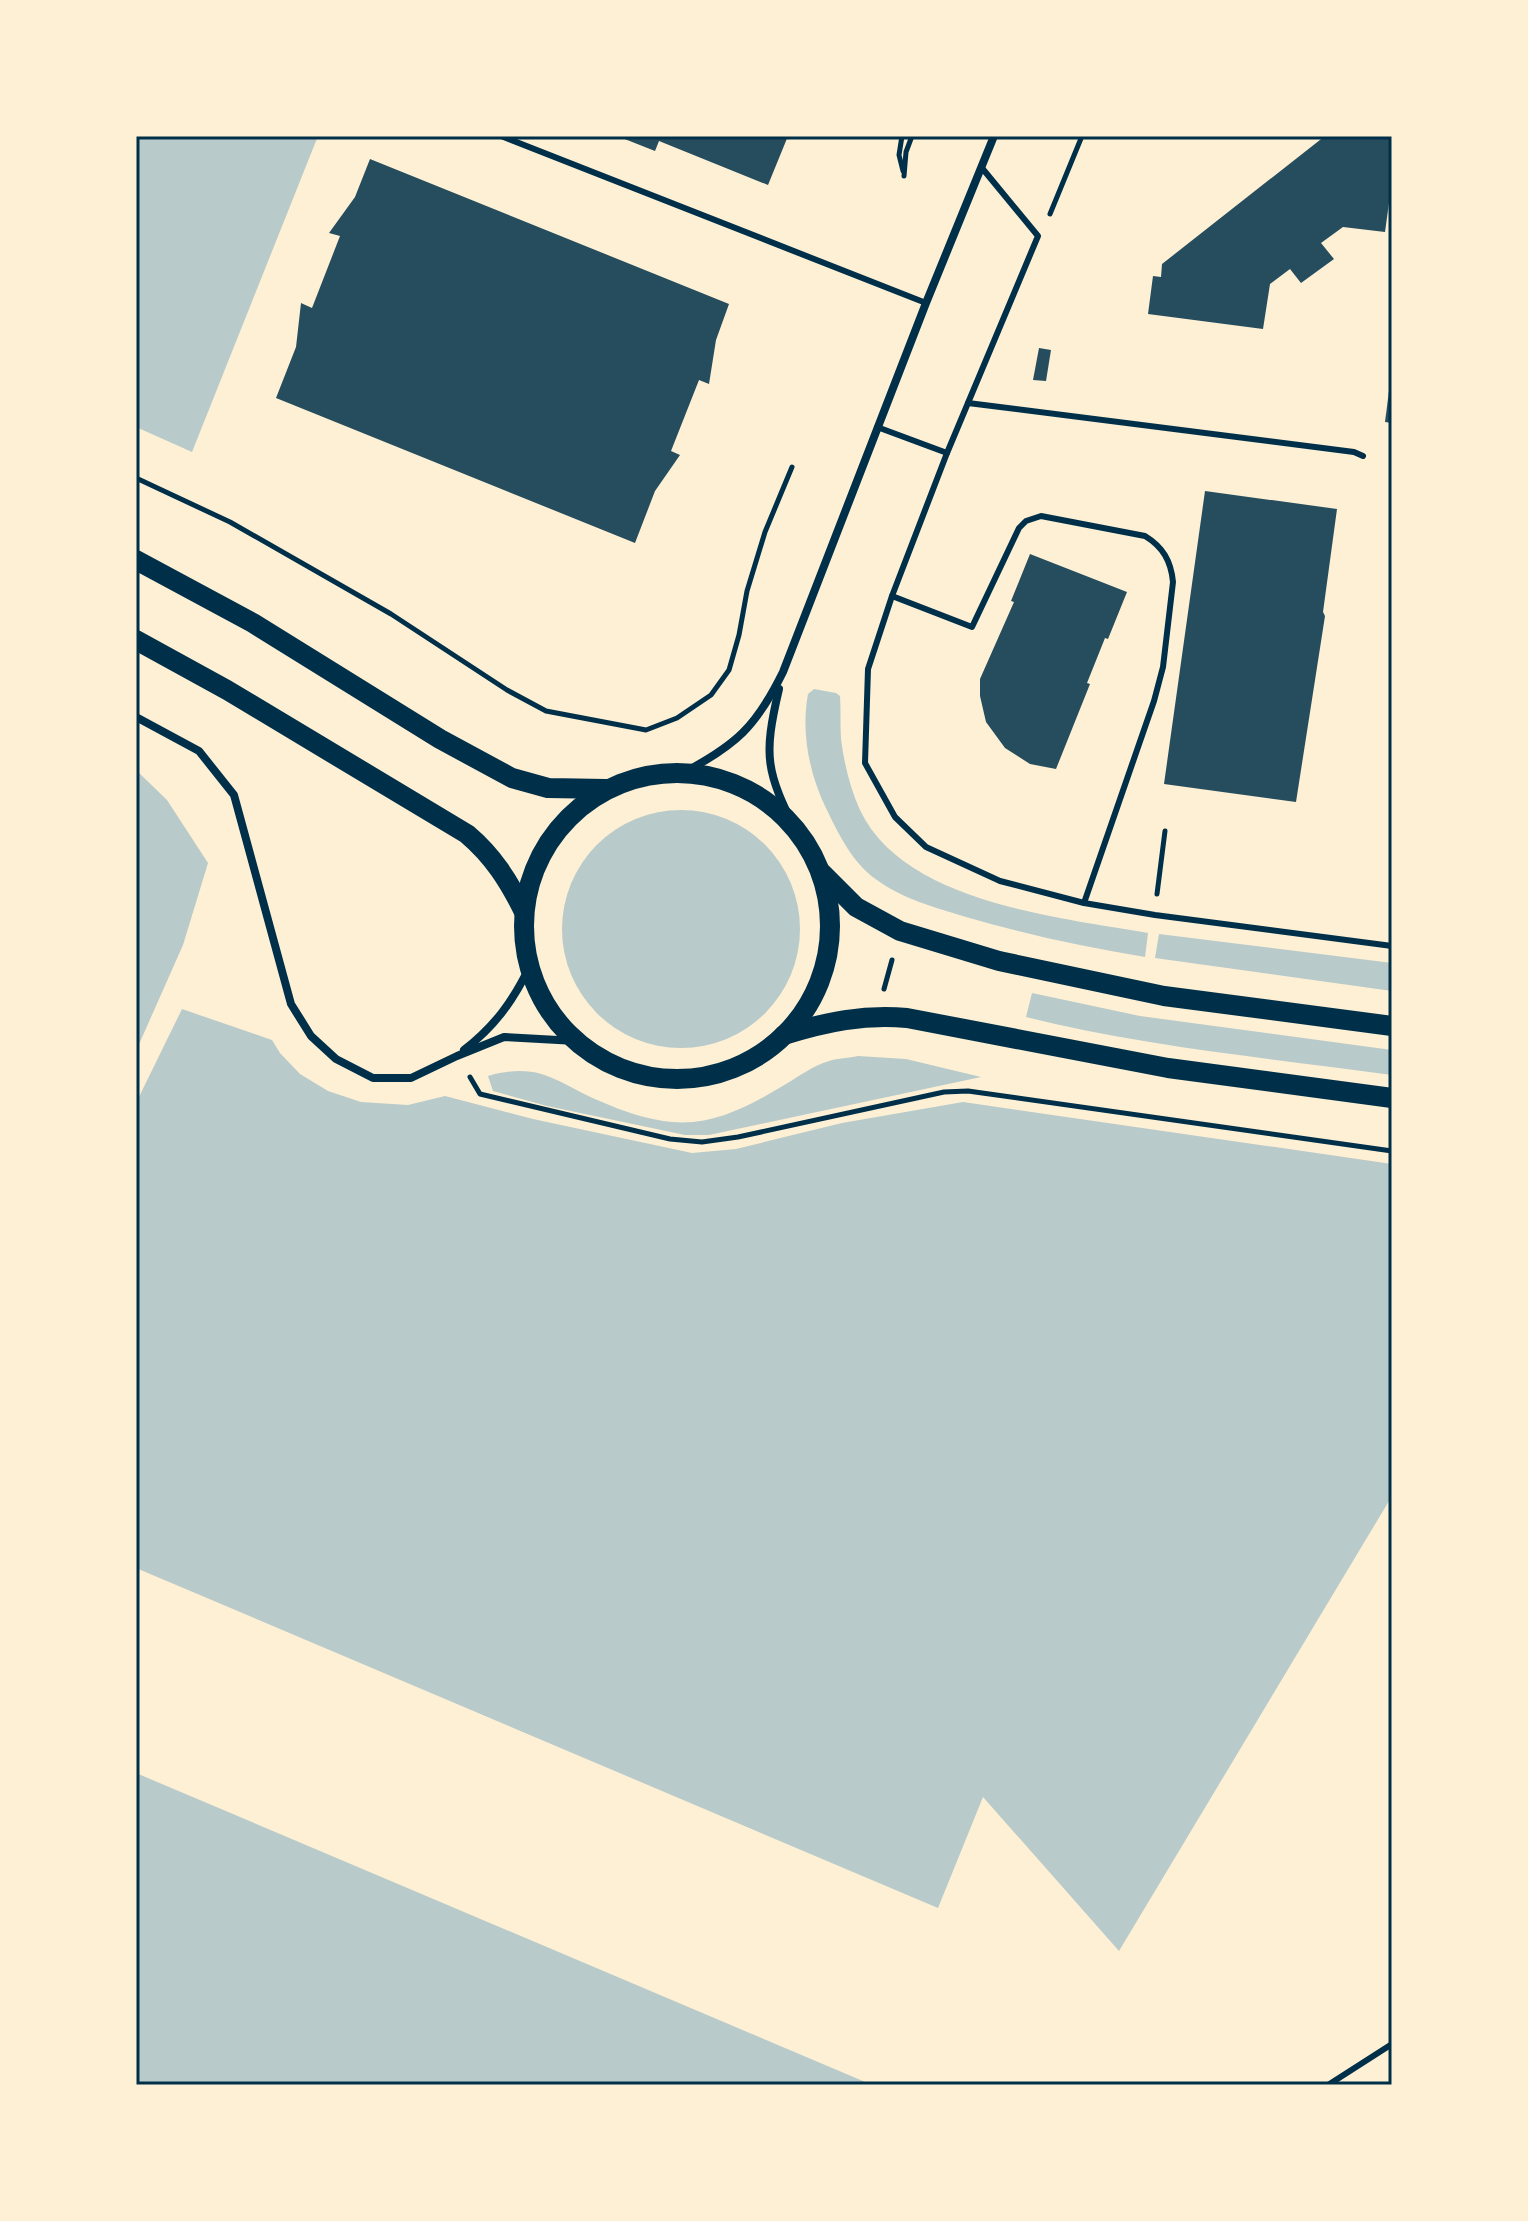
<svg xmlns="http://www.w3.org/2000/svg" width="1528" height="2221" font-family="Figtree,sans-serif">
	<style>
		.green { fill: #b9caca }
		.building { fill: #264d5e }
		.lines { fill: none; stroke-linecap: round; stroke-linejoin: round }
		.path { stroke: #003049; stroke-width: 5 }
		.service { stroke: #003049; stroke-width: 6 }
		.minor { stroke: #003049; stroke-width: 8 }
		.primary { stroke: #003049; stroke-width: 20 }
		.neatline { fill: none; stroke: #003049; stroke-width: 3 }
	</style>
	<rect width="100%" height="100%" fill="#fdf0d5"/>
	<g class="green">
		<path d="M136 136H318L192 452 136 427Z"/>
		<path d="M814 689 836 693 840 696C841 710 840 725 841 739 844 763 850 788 860 810 904 903 1058 917 1148 933L1145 957C1084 947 1025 934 966 917 936 908 903 899 877 880 852 863 838 833 825 806 809 772 801 732 808 694Z"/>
		<path d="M136 770 167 800 208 863 183 945 136 1051Z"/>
		<circle cx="681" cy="929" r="119"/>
		<path d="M1159 934 1392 963V991L1155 958Z"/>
		<path d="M1032 993 1140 1016 1392 1050V1075C1270 1058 1146 1047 1026 1017Z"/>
		<path d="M182 1009 272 1040 280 1053 300 1074 328 1091 361 1102 408 1105 445 1096 533 1119 692 1153 736 1149 842 1123 963 1102 1392 1164V1496L1119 1951 983 1797 938 1908 136 1568V1103Z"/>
		<path d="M858 1056 906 1059 981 1077 709 1135H685L547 1106 493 1091 488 1076C542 1061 556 1083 602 1102 622 1111 649 1120 672 1122 714 1126 751 1105 786 1084 799 1076 813 1066 829 1061 838 1058 849 1058 858 1056Z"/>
		<path d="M136 1773 870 2084 136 2085Z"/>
	</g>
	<g class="building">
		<path d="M617 136H788L768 185 659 141 655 151Z"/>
		<path d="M1325 136H1392V181L1385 232 1343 227 1321 243 1334 259 1301 283 1290 269 1270 284 1263 329 1148 314 1153 276 1161 277 1162 264Z"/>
		<path d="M370 159 729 304 716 340 709 384 699 380 671 451 680 455 655 491 635 543 276 398 296 347 301 303 312 308 340 236 329 233 355 197Z"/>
		<path d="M1039 348 1051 350 1046 381 1033 380Z"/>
		<path d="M1389 391 1392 392V423L1385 422Z"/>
		<path d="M1205 491 1337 509 1323 612 1325 616 1296 802 1164 784Z"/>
		<path d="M1030 554 1127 592 1108 639 1105 638 1087 683 1090 684 1056 769 1030 764 1005 748 986 722 980 696V679L1014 602 1011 601Z"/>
	</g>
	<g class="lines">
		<g class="path">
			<path d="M902 136 899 155 903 171"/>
			<path d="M904 176 906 152 912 136"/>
			<path d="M1050 214 1082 136"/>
			<path d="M136 478 230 522 391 614 507 690 546 711 646 730 677 718 711 695 729 670 739 635 747 591 765 532 792 467"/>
			<path d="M1157 894 1165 831"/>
			<path d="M884 989 892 960"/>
			<path d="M470 1077 480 1094 670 1139 702 1142 738 1137 944 1092 968 1091 1392 1151"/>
		</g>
		<g class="service">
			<path d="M501 136 926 303"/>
			<path d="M982 168 1038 236 947 453 892 596 868 669 865 763 895 817 926 847 1000 881 1084 903 1155 915 1392 946"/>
			<path d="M968 403 1354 452 1363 456"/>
			<path d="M877 427 947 453"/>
			<path d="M892 596 972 627 1019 528 1026 521 1041 516 1145 536C1163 547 1171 561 1173 582L1163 667 1154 701 1084 903"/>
			<path d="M1328 2085 1392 2044"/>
		</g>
		<g class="minor">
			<path d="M779 689C763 757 766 771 797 833"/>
			<path d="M136 717 199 751 234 795 291 1004 311 1036 336 1059 373 1078H411L457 1056 504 1037 576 1041"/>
			<path d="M683 773C736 745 756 727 783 672L926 303 994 136"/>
			<path d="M464 1050C495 1026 513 1001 530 966"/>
		</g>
		<g class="primary">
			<path d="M136 560 253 623 440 739 512 778 548 788 606 789"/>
			<path d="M136 640 227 690 467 834C493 856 509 881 524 912"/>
			<circle cx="677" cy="926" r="153"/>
			<path d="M822 873 856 907 900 931 999 961 1164 996 1392 1026"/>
			<path d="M784 1035C826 1022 864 1014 907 1018L1168 1068 1392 1098"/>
		</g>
	</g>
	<rect width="1528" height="2221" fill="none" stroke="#fdf0d5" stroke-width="276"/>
	<rect x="138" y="138" width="1252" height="1945" class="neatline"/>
</svg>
